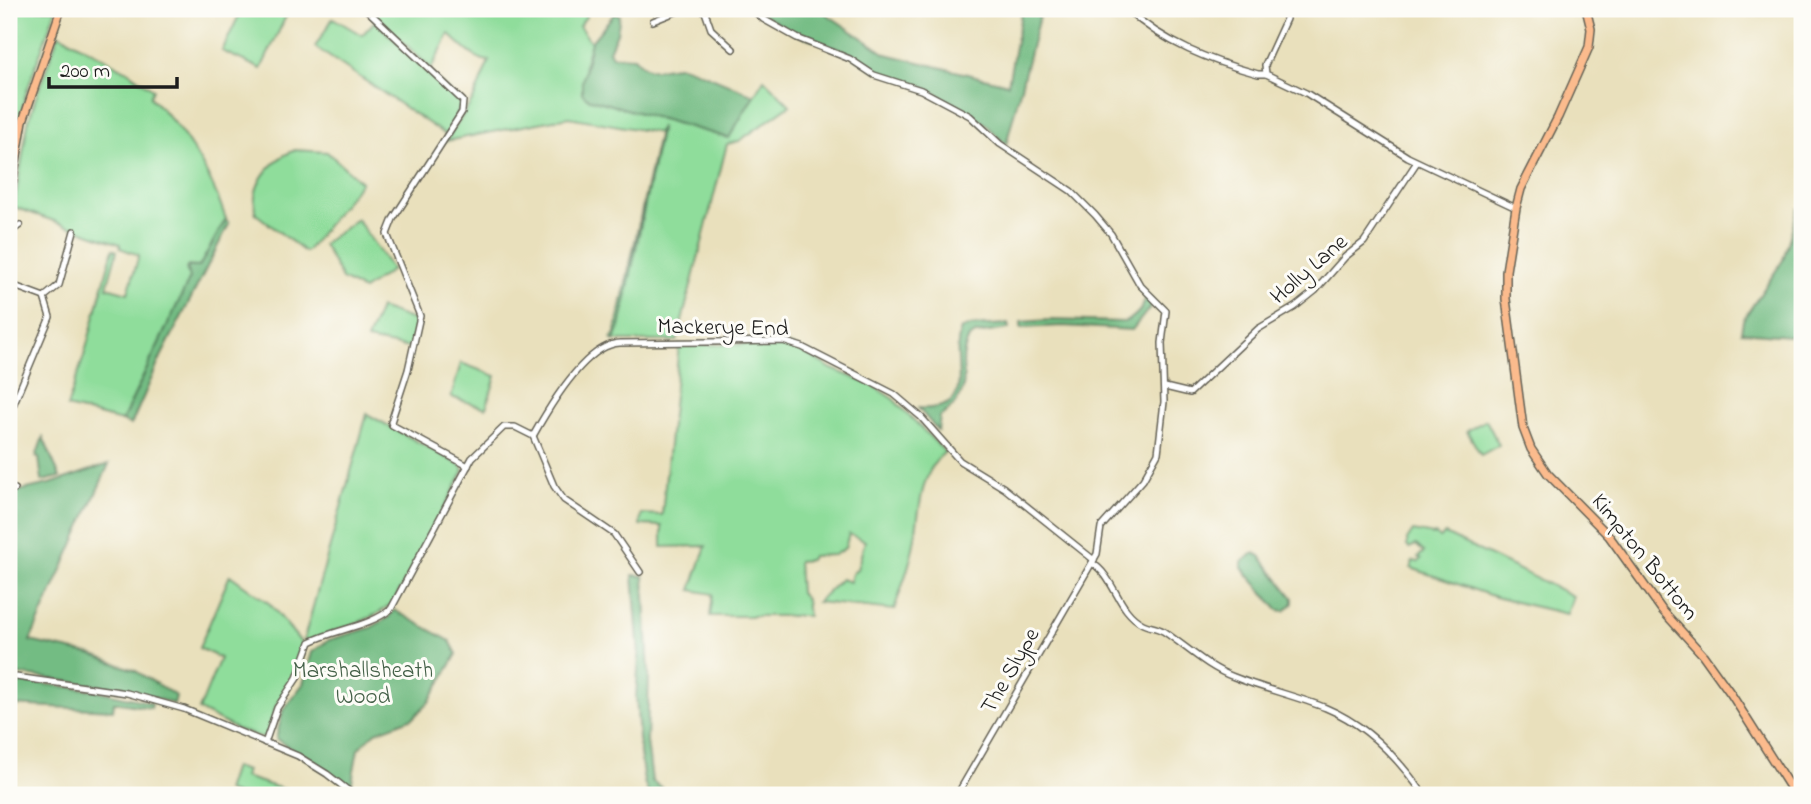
<svg xmlns="http://www.w3.org/2000/svg" width="1811" height="804" font-family="'Indie Flower',sans-serif">
	<style>
		.green { fill: #8fdd9b; stroke: #567c5c; stroke-width: 2 }
		.forest { fill: #73bc83; stroke: #486c50; stroke-width: 2 }
		.lines { fill: none; stroke-linecap: round; stroke-linejoin: round }
		.minor-casing { stroke: #646154; stroke-width: 8 }
		.major-casing { stroke: #646154; stroke-width: 10 }
		.minor { stroke: #fff; stroke-width: 5 }
		.major { stroke: #fbbb8d; stroke-width: 7 }
		.labels { text-anchor: middle; stroke-width: 6; stroke-linejoin: round; paint-order: stroke }
		.street-label { font-size: 23px; fill: #1c1c1c; stroke: #fdfcf7 }
		.park-label { font-size: 23px; fill: #446048; stroke: #fdfcf7 }
	</style>
	<rect width="100%" height="100%" fill="#fdfcf7"/>
	<filter id="ink" filterUnits="userSpaceOnUse"><feTurbulence type="fractalNoise" baseFrequency=".0143" numOctaves="2"/><feDisplacementMap in="SourceGraphic" scale="14" xChannelSelector="R" yChannelSelector="G"/><feConvolveMatrix kernelMatrix="1 2 1 2 8 2 1 2 1" color-interpolation-filters="sRGB"/></filter>
	<filter id="wash" filterUnits="userSpaceOnUse"><feTurbulence type="fractalNoise" baseFrequency=".00686" numOctaves="4" result="noise"/><feDisplacementMap in="SourceGraphic" scale="28" xChannelSelector="R" yChannelSelector="G"/><feGaussianBlur stdDeviation="1.57" result="paint"/><feColorMatrix in="noise" values="0 0 0 0 0 0 0 0 0 0 0 0 0 0 0 0 0 1.4 0 .05"/><feComposite in="paint" operator="in"/></filter>
	<g filter="url(#wash)">
		<rect width="100%" height="100%" fill="#e9e0bc"/>
		<g class="green">
			<path d="M9 9H56L24 99 11 163 9 162Z"/>
			<path d="M242 9 289 10 261 69 222 51Z"/>
			<path d="M369 9H584L586 17 579 26 591 42 584 66 587 98 728 138 764 79 790 105 739 141 727 144 677 341H614L620 327 661 127 658 133 569 117 446 141 474 98 489 61C474 60 460 44 449 34L431 69Z"/>
			<path d="M333 18 362 35 375 21 462 104 446 135 315 47Z"/>
			<path d="M59 34 126 70 153 89 150 97C185 130 211 174 226 219L199 267 188 266 186 269 190 278 122 421 67 407 84 356 113 249 117 251 107 287 128 293 139 255 120 248V244L14 207 28 123 35 100Z"/>
			<path d="M295 150 327 152 361 182 307 251 305 252 256 214C249 185 270 160 295 150Z"/>
			<path d="M357 219 392 270 363 290 342 279 323 244Z"/>
			<path d="M380 308 416 321 410 348 367 340Z"/>
			<path d="M785 344 793 346 832 369 872 385 893 399 945 452C918 473 920 516 913 548 909 569 901 589 894 610L817 602 841 579 850 582 852 574 857 569 865 541 849 534 845 548 834 555 812 556 810 560 798 561 800 593 806 600 808 616H710L713 594 691 590 706 546 662 547V526L640 525 641 514 662 515 679 345Z"/>
			<path d="M461 363 496 376 486 408 451 397Z"/>
			<path d="M367 414 462 466 464 471 394 601C375 622 334 628 307 642L304 639Z"/>
			<path d="M1486 420 1499 445 1481 455 1467 431Z"/>
			<path d="M1413 531 1433 535 1435 534 1440 538 1445 534 1573 596 1567 614 1498 598 1411 568 1413 561 1418 562 1421 559 1418 557 1424 552 1416 545 1409 548 1407 546V540Z"/>
			<path d="M230 575 270 604 304 646 298 671 276 706 266 739 238 730 199 710 220 658 199 648Z"/>
			<path d="M234 767 246 771 244 777 286 790 285 795H237L226 791Z"/>
		</g>
		<g class="forest">
			<path d="M755 9H819L886 54 1008 84 1022 9H1041L1006 145 987 125 969 112 922 86 875 70 843 50 796 34Z"/>
			<path d="M614 14 620 15 617 33 609 51 612 56 634 57C652 78 658 66 680 66 689 66 741 90 754 95L729 138 587 98 582 93V82L591 42Z"/>
			<path d="M660 126 620 327 614 341 611 339 615 333Z"/>
			<path d="M1798 209 1802 210V337L1741 332 1743 320 1783 260Z"/>
			<path d="M226 219 229 224 161 357 131 425 122 421 190 278 187 267H199Z"/>
			<path d="M1146 296 1152 300V305L1132 330 1063 326 1021 328V322L1050 320 1124 322C1135 318 1144 308 1146 296Z"/>
			<path d="M1008 324 1009 329 976 334 969 338C952 371 982 387 940 417L938 431 918 408C982 412 948 363 961 329L970 326Z"/>
			<path d="M43 437 60 477 42 481 39 458 36 457Z"/>
			<path d="M109 464 30 641 93 655 134 670 176 696 174 704 129 690 10 673 13 658 9 657V508L18 491 53 483Z"/>
			<path d="M1254 553 1260 556 1293 598V603L1285 611 1278 610 1242 568V562Z"/>
			<path d="M633 575 644 576 649 675 647 741 652 781 672 795H649L644 782 640 754 636 696 639 656Z"/>
			<path d="M394 610 450 641 457 654 429 702 413 718 376 732 358 749 351 787 276 739 283 710 303 684 312 652 329 640 370 628 388 618Z"/>
			<path d="M9 680 94 690 152 703 151 708 114 702 113 710 9 705Z"/>
		</g>
	</g>
	<g filter="url(#ink)">
		<g class="lines">
			<defs>
				<g id="minor">
					<path d="M366 9 463 101 462 112 393 219 387 234 420 316 408 370 391 422 392 425 468 466"/>
					<path d="M704 9 711 29 733 49"/>
					<path d="M752 9 763 19 797 38 850 59 874 75 921 90 970 116 1000 144 1071 191 1095 215 1111 234 1140 285 1166 311 1162 343 1164 402 1158 453 1143 480 1101 527 1097 554 957 795"/>
					<path d="M1127 9C1163 43 1211 61 1258 74H1266"/>
					<path d="M1286 9V19L1265 65 1266 74 1306 93 1408 157 1516 208"/>
					<path d="M653 21 683 9"/>
					<path d="M9 233 20 225"/>
					<path d="M9 284 44 297"/>
					<path d="M1165 387 1190 393 1258 329 1295 307 1315 291 1345 257 1364 242 1417 162"/>
					<path d="M9 415 50 317 44 297 59 285 74 231"/>
					<path d="M533 436C548 409 586 344 620 343L783 341 802 347 894 394 921 417 960 461 1004 488 1094 560"/>
					<path d="M9 487 15 489"/>
					<path d="M1092 563C1115 577 1117 611 1143 624 1149 627 1156 627 1163 631 1186 646 1207 667 1234 677 1264 689 1296 696 1326 708 1367 725 1399 759 1424 795"/>
					<path d="M9 676 127 693 184 709 298 756 327 774 354 795"/>
					<path d="M265 743 277 708 297 678 310 642C336 629 369 627 391 609L472 458 504 427H515L533 436 554 486 564 500 614 534 640 572"/>
				</g>
				<g id="major">
					<path d="M1586 9 1591 29 1589 47 1558 117 1521 189 1516 208 1506 271V299L1523 428 1531 449 1548 474 1609 536 1662 610 1703 655 1731 694 1795 795"/>
					<path d="M9 202 23 121 61 9"/>
				</g>
			</defs>
			<use href="#minor" class="minor-casing"/>
			<use href="#major" class="major-casing"/>
			<use href="#minor" class="minor"/>
			<use href="#major" class="major"/>
		</g>
	</g>
	<g class="labels">
		<g class="street-label">
			<text transform="translate(1308 268) rotate(-41)" y="8">Holly Lane</text>
			<text transform="translate(723 326) rotate(1)" y="8">Mackerye End</text>
			<text transform="translate(1646 556) rotate(51)" y="8">Kimpton Bottom</text>
			<text transform="translate(1009 670) rotate(-60)" y="8">The Slype</text>
		</g>
		<g class="park-label">
			<text x="363" y="677">Marshallsheath<tspan x="363" dy="26">Wood</tspan></text>
		</g>
	</g>
	<rect width="1811" height="804" fill="none" stroke="#fdfcf7" stroke-width="35"/>
	<path d="M49 77v10h128v-10" fill="none" stroke="#1c1c1c" stroke-width="3.5"/>
	<text x="60" y="77" font-size="21" fill="#1c1c1c" stroke="#fdfcf7" stroke-width="5" paint-order="stroke">200 m</text>
</svg>
